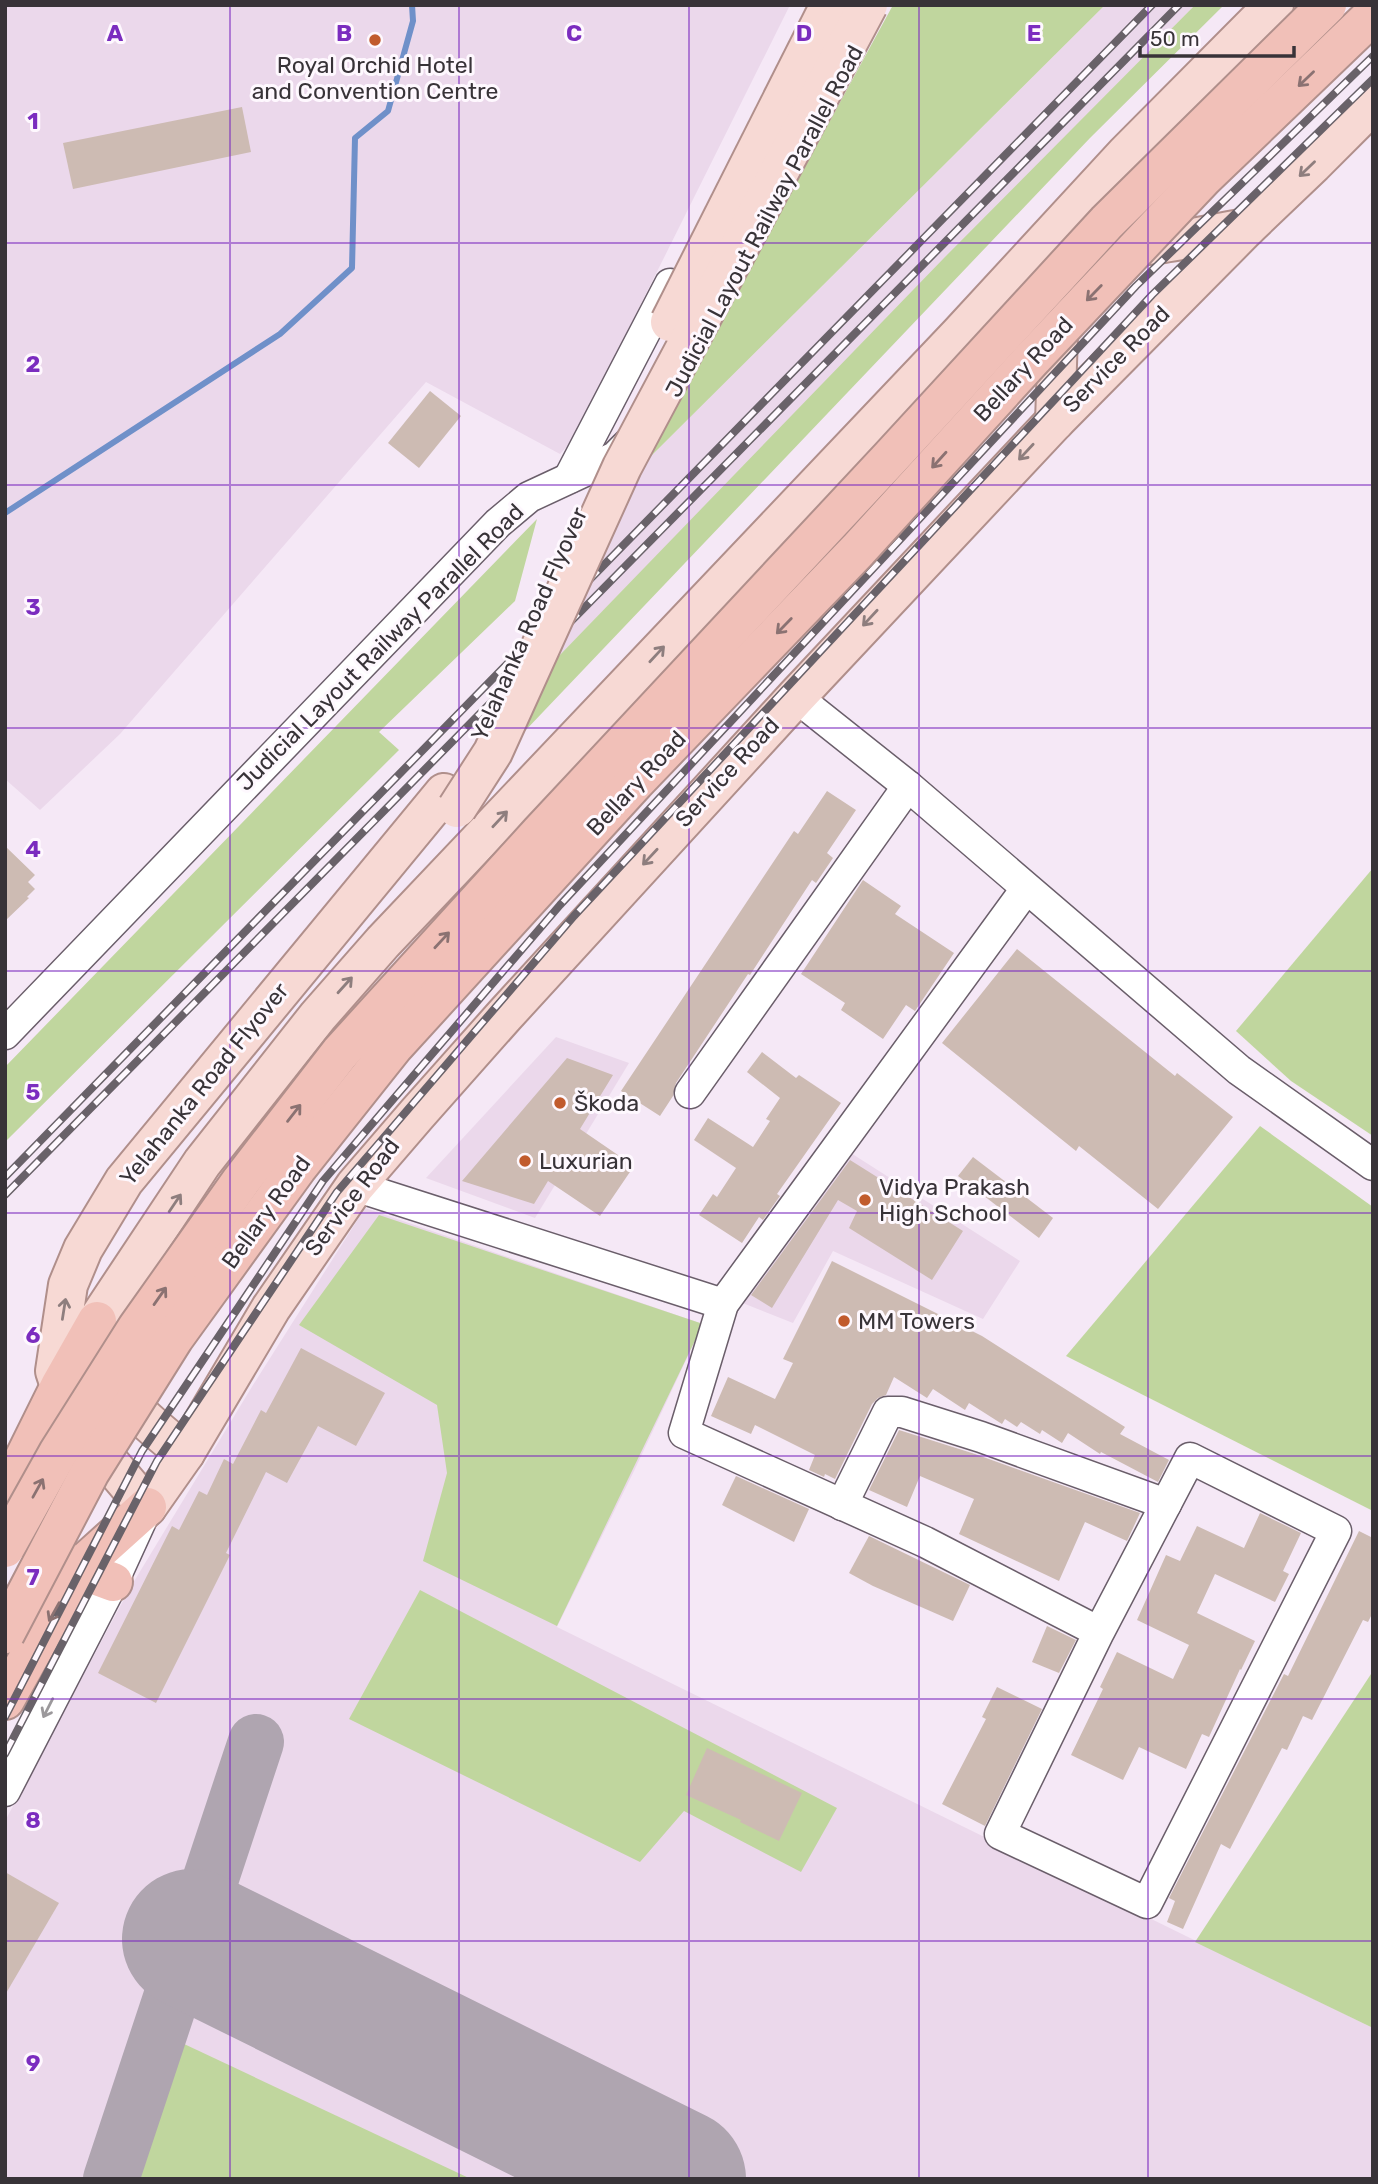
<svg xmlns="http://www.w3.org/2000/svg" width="1378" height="2184" font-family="Rubik,sans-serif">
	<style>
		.built { fill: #ebd8eb }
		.green { fill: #c0d69e }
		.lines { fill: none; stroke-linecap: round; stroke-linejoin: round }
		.stream { stroke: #6f90c9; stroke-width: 6 }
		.taxiway { stroke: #afa5b0; stroke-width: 56 }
		.runway { stroke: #afa5b0; stroke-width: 140 }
		.building { fill: #cdbbb3 }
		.minor-casing { stroke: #6a5e6a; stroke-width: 33 }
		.major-casing { stroke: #b08f8b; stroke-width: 42 }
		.highway-casing { stroke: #b08f8b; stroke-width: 42 }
		.minor { stroke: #fff; stroke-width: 30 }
		.major { stroke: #f7d9d4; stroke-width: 38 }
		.highway { stroke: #f1c0b8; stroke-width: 38 }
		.rail-casing { stroke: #696269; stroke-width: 8 }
		.rail { stroke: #fef8fe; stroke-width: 5; stroke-dasharray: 16; stroke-linecap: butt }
		.major-bridge-casing { stroke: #b08f8b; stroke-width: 42; stroke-linecap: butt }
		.highway-bridge-casing { stroke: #b08f8b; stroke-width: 42; stroke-linecap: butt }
		.major-bridge { stroke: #f7d9d4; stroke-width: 38 }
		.highway-bridge { stroke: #f1c0b8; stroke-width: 38 }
		.oneway { stroke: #8b7272 }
		.oneway2 { stroke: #8e7e7e }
		.oneway3 { stroke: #9c999c }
		.grid { fill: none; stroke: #7b2cbf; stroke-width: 2; stroke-opacity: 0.55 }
		.poi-dot { fill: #c15b2d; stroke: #fef8fe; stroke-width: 2.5 }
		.labels { text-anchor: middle; stroke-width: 6; stroke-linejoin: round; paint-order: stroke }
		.poi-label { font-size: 23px; fill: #383338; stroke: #fef8fe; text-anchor: start }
		.street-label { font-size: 23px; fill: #383338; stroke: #fef8fe }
		.grid-label { font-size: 23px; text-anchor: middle; font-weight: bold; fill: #7b2cbf; stroke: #fef8fe; stroke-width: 6; stroke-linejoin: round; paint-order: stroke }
	</style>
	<rect width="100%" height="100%" fill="#f5e8f6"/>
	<g class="built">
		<path d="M5 5H790L573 440 560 454 426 382 120 734 40 810 5 779Z"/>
		<path d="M1105 5H1195L556 659 643 464Z"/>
		<path d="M556 1037 629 1063 535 1218 426 1178Z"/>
		<path d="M843 1148 1020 1261 983 1319 833 1251 793 1323 735 1300Z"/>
		<path d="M365 1208 703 1324 634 1471 557 1627 1373 2028V2179H5V1821L130 1588 253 1385Z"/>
	</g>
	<g class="green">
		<path d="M893 5H1105L643 464Z"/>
		<path d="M1195 5H1224L1090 138 502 755 556 659 944 258Z"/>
		<path d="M537 519 515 601 379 732 399 750 5 1142V1067Z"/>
		<path d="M1373 868V1136L1291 1081 1236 1031Z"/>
		<path d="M1260 1126 1373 1207V1511L1066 1356Z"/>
		<path d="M379 1215 703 1324 557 1626 423 1561 447 1473 437 1405 299 1325Z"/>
		<path d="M420 1590 837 1808 801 1872 684 1811 640 1862 349 1719Z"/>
		<path d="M1373 1671V2028L1195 1942Z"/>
		<path d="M182 2043 471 2179H133Z"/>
	</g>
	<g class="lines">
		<path class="stream" d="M5 513 280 334 352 268 355 138 388 111 413 21 412 5"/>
		<path class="taxiway" d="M111 2179 256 1742"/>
		<path class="runway" d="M192 1939 676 2179"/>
	</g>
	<g class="building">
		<path d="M242 107 251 152 73 189 63 143Z"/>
		<path d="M430 391 461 416 419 468 388 443Z"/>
		<path d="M827 791 856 810 827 853 833 858 816 883 812 880 750 975 748 974 676 1083 673 1096 660 1116 621 1091 794 831 798 834Z"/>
		<path d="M5 846 35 875 28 882 35 889 27 897 29 898 5 921Z"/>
		<path d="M863 880 901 906 895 914 954 953 915 1011 906 1005 883 1039 841 1010 845 1003 801 974Z"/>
		<path d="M1017 949 1175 1076 1177 1073 1233 1117 1158 1209 1079 1146 1076 1151 942 1043Z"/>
		<path d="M762 1052 796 1078 799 1075 841 1103 777 1194 780 1196 763 1220 759 1217 742 1243 699 1215 713 1194 717 1197 736 1168 694 1140 708 1118 753 1147 770 1121 766 1119 780 1098 747 1072Z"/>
		<path d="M567 1058 613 1075 580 1129 634 1166 600 1216 548 1181 534 1204 462 1181Z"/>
		<path d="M973 1157 1053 1218 1039 1238 958 1176Z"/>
		<path d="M850 1160 963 1231 932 1280 849 1228 857 1211 838 1200 772 1308 751 1295Z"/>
		<path d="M832 1261 982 1336 1125 1427 1120 1434 1169 1460 1158 1482 1101 1452 1100 1454 1068 1433 1062 1443 1042 1430 1040 1434 1021 1422 1017 1427 1005 1419 1002 1424 969 1403 965 1410 933 1389 927 1398 894 1377 886 1395 878 1398 872 1404 835 1479 825 1474 824 1477 809 1470 815 1455 755 1425 751 1434 711 1416 728 1377 775 1399 793 1363 783 1359Z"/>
		<path d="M301 1348 385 1393 356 1446 318 1426 287 1483 266 1472 226 1553 230 1555 156 1703 98 1673 172 1526 179 1530 199 1491 207 1495 224 1459 233 1464 261 1410 266 1413Z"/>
		<path d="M899 1430 975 1454 1140 1513 1127 1541 1085 1522 1059 1581 959 1534 974 1499 920 1476 907 1507 869 1490Z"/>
		<path d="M736 1476 809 1509 794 1542 722 1505Z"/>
		<path d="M1260 1513 1301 1533 1283 1571 1289 1574 1275 1602 1215 1574 1197 1613 1255 1641 1241 1670 1240 1669 1209 1737 1202 1734 1186 1769 1139 1747 1123 1780 1071 1755 1103 1689 1100 1687 1117 1652 1173 1679 1189 1645 1137 1620 1166 1555 1180 1561 1197 1526 1244 1548Z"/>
		<path d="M1359 1531 1373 1538V1612L1368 1622 1363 1620 1312 1720 1303 1716 1287 1750 1282 1748 1230 1849 1221 1844 1183 1929 1167 1922 1175 1901 1169 1898 1284 1674 1288 1676Z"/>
		<path d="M869 1536 970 1585 953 1621 873 1586 849 1573Z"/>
		<path d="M1047 1626 1076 1640 1059 1673 1032 1662Z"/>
		<path d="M997 1687 1042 1709 985 1826 942 1804 986 1719 982 1717Z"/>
		<path d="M707 1748 802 1793 779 1841 740 1822 741 1820 686 1795Z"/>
		<path d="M5 1872 59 1903 5 1995Z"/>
	</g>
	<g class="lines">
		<defs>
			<g id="minor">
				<path d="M569 478 670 284"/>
				<path d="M796 697 908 786 1239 1070 1373 1165"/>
				<path d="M1026 889 723 1304 684 1433 925 1542 1099 1632 1190 1458 1336 1531 1147 1903 1000 1834 1099 1632"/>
				<path d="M5 1034 498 523 529 497 615 457 633 439"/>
				<path d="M690 1093 908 786"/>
				<path d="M355 1186 723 1304"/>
				<path d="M842 1505 888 1412H902L981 1437 1166 1504"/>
				<path d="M5 1791 113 1582 145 1512"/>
			</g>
			<g id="major">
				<path d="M1102 198 1095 216C1101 229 1104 240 1119 245 1139 251 1221 232 1246 228"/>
				<path d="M1040 316 1045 318 1058 336 1055 421"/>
				<path d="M444 793 124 1181 83 1249 68 1285 55 1371 60 1386 87 1436 147 1507 185 1453 271 1308 355 1186 417 1114 504 1016 796 697 1055 421 1246 228 1313 164 1373 104"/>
				<path d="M97 1321 202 1163 318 1016 383 942 960 334 1126 154 1274 5"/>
				<path d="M112 1381C131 1410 158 1431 185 1453"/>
			</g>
			<g id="highway">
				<path d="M5 1497 60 1386 97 1321"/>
				<path d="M58 1557 78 1569 113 1582"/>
				<path d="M5 1700 78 1569 147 1507"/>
			</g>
		</defs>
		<use href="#minor" class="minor-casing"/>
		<use href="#major" class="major-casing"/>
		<use href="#highway" class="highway-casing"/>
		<use href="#minor" class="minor"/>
		<use href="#major" class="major"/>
		<use href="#highway" class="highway"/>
		<defs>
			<g id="rail">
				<path d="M5 1177 1152 5"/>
				<path d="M5 1195 1179 5"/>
				<path d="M5 1717 142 1451 323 1181 560 905 1136 286 1373 56"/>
				<path d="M5 1754 157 1461 337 1192 574 916 1152 295 1373 79"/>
			</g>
		</defs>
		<use href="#rail" class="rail-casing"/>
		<use href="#rail" class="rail"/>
		<defs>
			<g id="major-bridge">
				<path d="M670 322 830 5"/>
				<path d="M457 808 493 752 622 467 868 5"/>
			</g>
			<g id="highway-bridge">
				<path d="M5 1548 58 1453 137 1328 241 1181 340 1053 540 833 890 458 1107 222 1327 5"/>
				<path d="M5 1634 90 1472 174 1338 297 1168 394 1046 635 782 858 550 1030 361 1204 177 1373 15"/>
			</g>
		</defs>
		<use href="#major-bridge" class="major-bridge-casing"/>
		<use href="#highway-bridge" class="highway-bridge-casing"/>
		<use href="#major-bridge" class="major-bridge"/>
		<use href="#highway-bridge" class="highway-bridge"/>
	</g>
	<defs><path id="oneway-shaft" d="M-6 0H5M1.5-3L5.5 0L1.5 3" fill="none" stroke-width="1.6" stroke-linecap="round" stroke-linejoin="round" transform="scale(1.75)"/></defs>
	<g class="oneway">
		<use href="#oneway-shaft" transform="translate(1306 79) rotate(136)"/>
		<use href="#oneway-shaft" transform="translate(1094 293) rotate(134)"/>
		<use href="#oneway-shaft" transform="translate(939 460) rotate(132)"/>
		<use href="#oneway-shaft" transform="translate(784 626) rotate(134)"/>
		<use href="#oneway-shaft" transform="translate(442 940) rotate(-47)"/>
		<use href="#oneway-shaft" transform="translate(294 1113) rotate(-52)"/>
		<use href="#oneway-shaft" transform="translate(160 1296) rotate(-55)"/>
		<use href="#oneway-shaft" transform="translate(38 1488) rotate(-61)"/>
		<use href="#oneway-shaft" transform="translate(54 1612) rotate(119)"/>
	</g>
	<g class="oneway2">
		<use href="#oneway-shaft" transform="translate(1307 169) rotate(136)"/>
		<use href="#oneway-shaft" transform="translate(1026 452) rotate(133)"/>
		<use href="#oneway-shaft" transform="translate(870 618) rotate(133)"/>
		<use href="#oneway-shaft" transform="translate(657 654) rotate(-47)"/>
		<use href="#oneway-shaft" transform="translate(500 819) rotate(-47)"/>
		<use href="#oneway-shaft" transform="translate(650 857) rotate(133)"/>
		<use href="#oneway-shaft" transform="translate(345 985) rotate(-48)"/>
		<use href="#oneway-shaft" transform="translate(175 1203) rotate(-56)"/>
		<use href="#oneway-shaft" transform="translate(64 1309) rotate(-81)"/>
	</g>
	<use class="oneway3" href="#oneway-shaft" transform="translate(48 1708) rotate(117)"/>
	<path class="grid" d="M230 5V2179M459 5V2179M689 5V2179M919 5V2179M1148 5V2179M5 243H1373M5 485H1373M5 728H1373M5 971H1373M5 1213H1373M5 1456H1373M5 1699H1373M5 1941H1373"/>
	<g class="poi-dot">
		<circle cx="375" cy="40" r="7"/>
		<circle cx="560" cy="1103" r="7"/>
		<circle cx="525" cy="1161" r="7"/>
		<circle cx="865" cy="1200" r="7"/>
		<circle cx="844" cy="1321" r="7"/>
	</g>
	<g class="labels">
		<g class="poi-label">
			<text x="375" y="73" text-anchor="middle">Royal Orchid Hotel<tspan x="375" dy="26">and Convention Centre</tspan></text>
			<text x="574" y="1111">Škoda</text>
			<text x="539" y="1169">Luxurian</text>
			<text x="879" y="1195">Vidya Prakash<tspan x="879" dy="26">High School</tspan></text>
			<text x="858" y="1329">MM Towers</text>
		</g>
		<g class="street-label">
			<text transform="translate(764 221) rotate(-62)" y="8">Judicial Layout Railway Parallel Road</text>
			<text transform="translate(1116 359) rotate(-45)" y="8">Service Road</text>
			<text transform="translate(1023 369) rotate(-47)" y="8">Bellary Road</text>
			<text transform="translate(529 624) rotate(-66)" y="8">Yelahanka Road Flyover</text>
			<text transform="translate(380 647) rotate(-45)" y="8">Judicial Layout Railway Parallel Road</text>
			<text transform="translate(727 772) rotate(-47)" y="8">Service Road</text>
			<text transform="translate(636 783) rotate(-47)" y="8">Bellary Road</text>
			<text transform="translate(204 1084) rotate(-51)" y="8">Yelahanka Road Flyover</text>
			<text transform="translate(352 1197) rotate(-53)" y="8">Service Road</text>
			<text transform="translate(266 1212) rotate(-54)" y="8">Bellary Road</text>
		</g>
	</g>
	<g class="grid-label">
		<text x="115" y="41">A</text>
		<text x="344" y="41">B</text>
		<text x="574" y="41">C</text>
		<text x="804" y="41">D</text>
		<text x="1034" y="41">E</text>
		<text x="33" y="129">1</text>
		<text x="33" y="372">2</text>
		<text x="33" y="615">3</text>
		<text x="33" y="857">4</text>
		<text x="33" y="1100">5</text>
		<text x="33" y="1343">6</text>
		<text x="33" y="1585">7</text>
		<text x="33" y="1828">8</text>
		<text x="33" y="2071">9</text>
	</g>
	<rect width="1378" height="2184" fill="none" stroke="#383338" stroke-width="14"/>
	<path d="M1140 46v10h154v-10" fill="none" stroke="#383338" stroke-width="3.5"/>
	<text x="1150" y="46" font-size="21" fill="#383338" stroke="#fef8fe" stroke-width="5" paint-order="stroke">50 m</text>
</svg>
